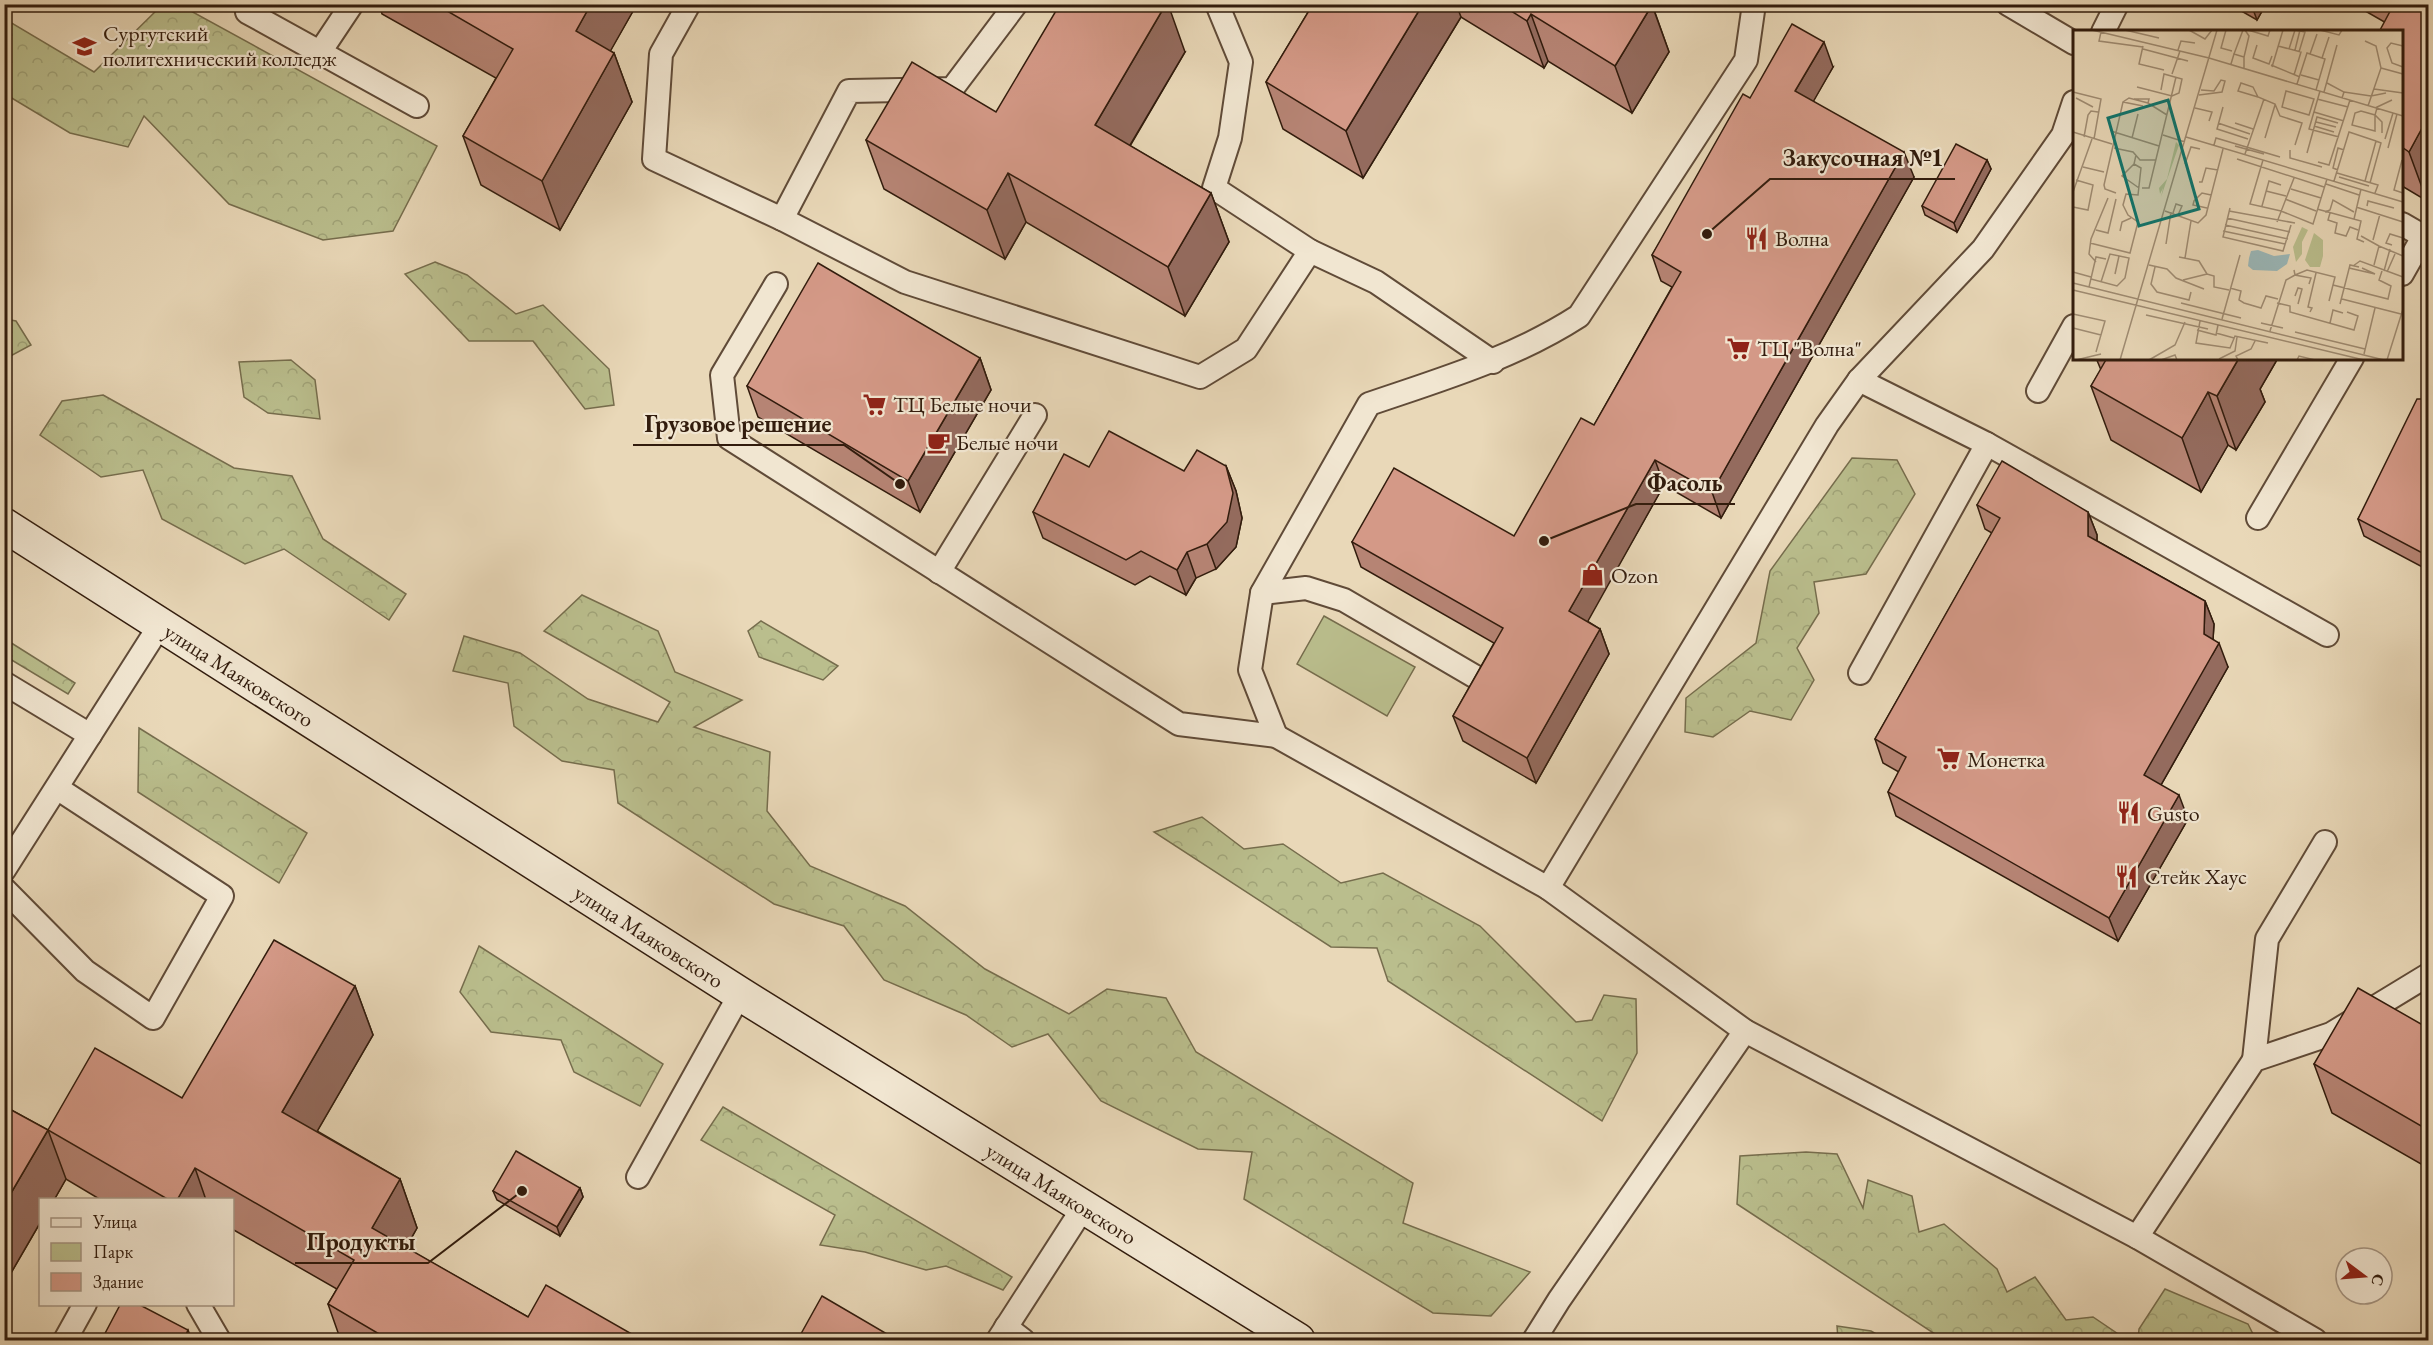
<svg xmlns="http://www.w3.org/2000/svg" width="2433" height="1345" font-family="'EB Garamond',serif">
	<style>
		.forest { fill: url(#forest-crowns); stroke: #766d4d; stroke-width: 1.5 }
		.park { fill: #babe8d; stroke: #766d4d; stroke-width: 1.5 }
		.lines { fill: none; stroke-linecap: round; stroke-linejoin: round }
		.lane-casing { stroke: #604b38; stroke-width: 26 }
		.secondary-casing { stroke: #321c0d; stroke-width: 36 }
		.lane { stroke: #f1e6d1; stroke-width: 22 }
		.secondary { stroke: #f1e6d1; stroke-width: 33 }
		.wall { fill: #b68474; stroke: #321c0d; stroke-width: 1.5 }
		.shaded-wall { fill: #946b5e; stroke: #321c0d; stroke-width: 1.5 }
		.building { fill: #d49987; stroke: #321c0d; stroke-width: 1.5 }
		.labels { text-anchor: middle; stroke-width: 4.5; stroke-linejoin: round; paint-order: stroke }
		.poi-label { font-size: 22px; fill: #321c0d; stroke: #f1e6d1; text-anchor: start }
		.street-label { font-size: 22px; fill: #321c0d; stroke: #f1e6d1 }
		.inset-road { fill: none; stroke: #a08d74; stroke-width: 1.5 }
		.view { fill: #0f766e; fill-opacity: 0.15; stroke: #0f766e; stroke-width: 3 }
		.inset-edge { fill: none; stroke: #321c0d; stroke-width: 3 }
		.leader { fill: none; stroke: #321c0d; stroke-width: 2 }
		.callout-dot { fill: #321c0d; stroke: #f1e6d1; stroke-width: 2 }
		.callout-label { font-size: 24px; text-anchor: middle; font-weight: bold; fill: #321c0d; stroke: #f1e6d1; stroke-width: 4.5; stroke-linejoin: round; paint-order: stroke }
	</style>
	<defs>
		<pattern id="forest-crowns" width="20" height="18" patternUnits="userSpaceOnUse" patternTransform="scale(1.5)"><rect width="20" height="18" fill="#babe8d"/><path d="M2 6a3 3 0 1 1 6 0M12 15a3 3 0 1 1 6 0" fill="none" stroke="#a0a378"/></pattern>
	</defs>
	<rect width="100%" height="100%" fill="#e9d8b8"/>
	<filter id="stains"><feTurbulence type="fractalNoise" baseFrequency=".00333" numOctaves="4"/><feColorMatrix values="0 0 0 0 .2 0 0 0 0 .09 0 0 0 0 .02 0 0 0 .5 -.17"/></filter>
	<radialGradient id="worn" r=".72"><stop offset=".6" stop-color="#630" stop-opacity="0"/><stop offset="1" stop-color="#630" stop-opacity=".3"/></radialGradient>
	<g class="forest">
		<path d="M162 5H180L437 146 393 231 323 240 229 204 144 116 128 147 70 133 5 94V19L94 72Z"/>
		<path d="M435 262 467 275 516 314 543 305 609 369 614 405 585 409 533 341H469L405 274Z"/>
		<path d="M5 319 16 321 31 345 5 359Z"/>
		<path d="M291 360 315 380 320 419 268 413 244 397 239 362Z"/>
		<path d="M103 395 234 468 292 476 323 539 406 594 389 620 284 549 245 564 162 519 143 470 101 477 40 435 62 401Z"/>
		<path d="M1852 458 1897 460 1915 494 1866 574 1814 582 1819 613 1797 648 1814 680 1791 720 1750 711 1713 737 1685 732 1686 698 1756 643 1770 571Z"/>
		<path d="M582 595 658 631 675 672 742 700 694 727 770 752 767 811 810 866 905 906 985 969 1069 1014 1107 989 1166 998 1196 1052 1413 1183 1403 1223 1530 1272 1491 1316 1433 1313 1244 1199 1252 1152 1198 1149 1101 1101 1048 1034 1012 1047 966 1015 884 980 844 926 774 904 618 803 614 770 562 761 514 726 508 683 453 671 464 636 520 653 588 699 658 722 670 702 544 631Z"/>
		<path d="M761 621 838 666 823 680 759 657 748 631Z"/>
		<path d="M5 639 75 683 68 694 5 656Z"/>
		<path d="M139 728 307 833 279 883 138 792Z"/>
		<path d="M1202 817 1244 849 1283 844 1341 883 1383 873 1480 926 1576 1022 1592 1020 1604 995 1636 999 1637 1053 1602 1121 1388 981 1377 948 1331 947 1154 832Z"/>
		<path d="M479 946 663 1064 640 1106 574 1072 561 1040 491 1032 460 992Z"/>
		<path d="M723 1107 1012 1277 1003 1290 946 1266 926 1270 865 1252 820 1245 835 1215 701 1140Z"/>
		<path d="M1806 1152 1837 1154 1863 1208 1868 1180 1912 1196 1919 1232 1944 1224 1997 1269 2007 1292 2035 1277 2066 1320 2093 1317 2127 1340H1944L1737 1204 1740 1156Z"/>
		<path d="M2165 1289 2248 1324 2256 1340H2138L2139 1329Z"/>
		<path d="M1837 1326 1871 1331 1887 1340H1838Z"/>
	</g>
	<path class="park" d="M1324 616 1415 667 1387 716 1297 664Z"/>
	<g class="lines">
		<defs>
			<g id="lane">
				<path d="M689 4 661 54 654 159 782 219 905 282 1200 377 1246 349 1310 251 1376 282 1493 362"/>
				<path d="M1217 4 1241 62 1230 138 1214 188 1310 251"/>
				<path d="M2008 4 2074 43"/>
				<path d="M247 12 417 106"/>
				<path d="M2103 32 2117 4"/>
				<path d="M320 52 352 4"/>
				<path d="M782 219 849 91 952 89 1016 4"/>
				<path d="M2402 224 2428 239"/>
				<path d="M2402 274 2423 237"/>
				<path d="M776 284 722 375 729 438 1179 724 1276 736 1548 888 1745 1031 2137 1237 2315 1340"/>
				<path d="M1859 380 1987 444 2327 635"/>
				<path d="M2038 391 2074 326"/>
				<path d="M2258 518 2352 358"/>
				<path d="M939 572 1035 415"/>
				<path d="M1262 593 1306 588 1344 600 1474 676"/>
				<path d="M1860 673 1987 444"/>
				<path d="M4 683 90 735"/>
				<path d="M1276 736 1250 670 1262 593 1369 404C1442 379 1514 358 1579 316L1746 60 1754 4"/>
				<path d="M4 870 160 625"/>
				<path d="M1548 888 1827 425 1859 380 1983 249 2063 135 2074 102"/>
				<path d="M4 889 85 971 153 1018 222 896 57 788"/>
				<path d="M2254 1060 2267 939 2325 842"/>
				<path d="M638 1177 740 994"/>
				<path d="M2137 1237 2254 1060 2331 1034 2428 975"/>
				<path d="M198 1304 219 1340"/>
				<path d="M1006 1327 1023 1340"/>
				<path d="M65 1340 85 1304"/>
				<path d="M998 1340 1083 1208"/>
				<path d="M1534 1340 1559 1300 1745 1031"/>
			</g>
			<g id="secondary">
				<path id="s1" d="M4 525 740 994 1298 1340"/>
			</g>
		</defs>
		<use href="#lane" class="lane-casing"/>
		<use href="#secondary" class="secondary-casing"/>
		<use href="#lane" class="lane"/>
		<use href="#secondary" class="secondary"/>
	</g>
	<g class="wall">
		<path d="M379 4H637L610 51 614 53 632 102 560 230 481 185 463 136 496 78 382 14Z"/>
		<path d="M1313 4H1652L1669 52 1632 113 1548 61 1544 68 1461 17 1363 178 1283 129 1266 82Z"/>
		<path d="M2229 4H2266L2257 20Z"/>
		<path d="M2353 4H2428L2427 201 2402 186V32Z"/>
		<path d="M1185 52 1130 146 1211 193 1229 242 1185 316 1026 222 1005 259 884 189 866 140 996 112Z"/>
		<path d="M1833 67 1813 101 1914 177 1721 518 1664 485 1587 621 1600 629 1609 654 1536 783 1463 741 1453 716 1494 643 1361 567 1352 542 1514 536 1594 425 1672 287 1661 281 1652 255 1750 98Z"/>
		<path d="M1987 160 1991 169 1957 232 1925 215 1922 206Z"/>
		<path d="M980 358 991 390 920 512 758 417 747 386Z"/>
		<path d="M2096 358H2278L2260 389 2265 402 2236 450 2228 445 2201 492 2111 440 2091 386 2101 370Z"/>
		<path d="M2428 399V570L2364 536 2358 519Z"/>
		<path d="M1226 466 1236 491 1242 518 1236 547 1216 569 1196 578 1186 595 1150 576 1135 585 1043 538 1033 512 1089 467 1184 471Z"/>
		<path d="M1977 505 2088 512 2097 535V541L2205 601 2214 624 2213 639 2228 667 2161 785 2188 819 2118 941 1896 816 1888 792 1899 772 1883 763 1875 739 1992 533 1985 529Z"/>
		<path d="M355 986 373 1035 317 1131 400 1179 417 1228 406 1248 528 1317 644 1341H341L328 1304 337 1289 232 1229V1200H101L66 1179 54 1200H40V1223L4 1285V1106L48 1130 182 1098Z"/>
		<path d="M2428 1028V1168L2332 1113 2314 1064Z"/>
		<path d="M580 1188 583 1197 560 1236 497 1200 493 1191Z"/>
	</g>
	<g class="shaded-wall">
		<path d="M591 4H637L594 80 576 31Z"/>
		<path d="M1166 4H1168L1185 52 1113 174 1095 125Z"/>
		<path d="M1423 4H1456L1461 17 1363 178 1346 131Z"/>
		<path d="M2251 4H2266L2257 20Z"/>
		<path d="M1652 5 1669 52 1632 113 1615 66Z"/>
		<path d="M1531 14 1548 61 1544 68 1527 21Z"/>
		<path d="M1824 42 1833 67 1805 116 1795 91Z"/>
		<path d="M614 53 632 102 560 230 542 181Z"/>
		<path d="M2428 117V198L2427 201 2409 152Z"/>
		<path d="M1904 152 1914 177 1721 518 1712 492Z"/>
		<path d="M1987 160 1991 169 1957 232 1954 223Z"/>
		<path d="M1008 173 1026 222 1005 259 987 210Z"/>
		<path d="M1211 193 1229 242 1185 316 1168 267Z"/>
		<path d="M980 358 991 390 920 512 908 481Z"/>
		<path d="M2239 358H2278L2260 389 2265 402 2236 450 2217 396Z"/>
		<path d="M2208 392 2228 445 2201 492 2182 438Z"/>
		<path d="M1655 460 1664 485 1579 637 1569 611Z"/>
		<path d="M1226 466 1236 491 1242 518 1236 547 1216 569 1207 544Z"/>
		<path d="M2088 512 2097 535 2096 560 2088 536Z"/>
		<path d="M1187 552 1196 578 1186 595 1177 570Z"/>
		<path d="M2205 601 2214 624 2212 655 2219 643 2228 667 2153 799 2144 775 2204 634Z"/>
		<path d="M1600 629 1609 654 1536 783 1527 758Z"/>
		<path d="M2179 795 2188 819 2118 941 2109 918Z"/>
		<path d="M355 986 373 1035 300 1161 282 1112Z"/>
		<path d="M48 1130 66 1179 54 1200H40V1223L4 1285V1205Z"/>
		<path d="M195 1168 206 1200H177Z"/>
		<path d="M400 1179 417 1228 389 1277 372 1228Z"/>
		<path d="M580 1188 583 1197 560 1236 557 1227Z"/>
		<path d="M188 1330 192 1340 191 1341H183Z"/>
	</g>
	<g class="building">
		<path d="M435 4H591L576 31 614 53 542 181 463 136 513 49Z"/>
		<path d="M1060 4H1166L1095 125 1211 193 1168 267 1008 173 987 210 866 140 912 62 996 112Z"/>
		<path d="M1313 4H1423L1346 131 1266 82Z"/>
		<path d="M1500 4H1652V5L1615 66 1531 14 1527 21Z"/>
		<path d="M2394 4H2428V117L2409 152 2402 147V32H2379Z"/>
		<path d="M1792 24 1824 42 1795 91 1904 152 1712 492 1655 460 1569 611 1600 629 1527 758 1453 716 1503 628 1352 542 1394 468 1514 536 1581 418 1594 425 1681 272 1652 255 1743 94 1750 98Z"/>
		<path d="M1956 144 1987 160 1954 223 1922 206Z"/>
		<path d="M818 263 980 358 908 481 747 386Z"/>
		<path d="M2107 358H2239L2217 396 2208 392 2182 438 2091 386Z"/>
		<path d="M2417 399H2428V556L2358 519Z"/>
		<path d="M1109 431 1184 471 1197 450 1226 466 1233 493 1227 522 1207 544 1187 552 1177 570 1141 551 1126 560 1033 512 1064 454 1089 467Z"/>
		<path d="M2002 461 2088 512V536L2205 601 2204 634 2219 643 2144 775 2179 795 2109 918 1888 792 1906 757 1875 739 2000 518 1977 505Z"/>
		<path d="M274 940 355 986 282 1112 400 1179 372 1228 528 1317 546 1285 644 1341H391L328 1304 354 1260 195 1168 177 1200H169L48 1130 95 1048 182 1098Z"/>
		<path d="M2358 988 2428 1028V1130L2314 1064Z"/>
		<path d="M4 1106 48 1130 4 1205Z"/>
		<path d="M516 1151 580 1188 557 1227 493 1191Z"/>
		<path d="M822 1296 899 1341H797Z"/>
		<path d="M120 1305H140L188 1330 183 1341H101Z"/>
	</g>
	<defs>
		<symbol id="university-bare" viewBox="-9 -9 18 18"><path d="M0-5L7-2L0 1L-7-2ZM-4 1L0 2.5L4 1V4Q0 6-4 4Z" fill="#8f2418" stroke="#f1e6d1" stroke-width="2.5" paint-order="stroke"/></symbol>
		<symbol id="restaurant-bare" viewBox="-9 -9 18 18"><path d="M-5-6h1v4h1v-4h1v4h1v-4h1v5L-1.5 .5V6h-2V.5L-5-1ZM5-6V6H3V1.5H1.5Q1.5-4 5-6Z" fill="#8f2418" stroke="#f1e6d1" stroke-width="2.5" paint-order="stroke"/></symbol>
		<symbol id="supermarket-bare" viewBox="-9 -9 18 18"><path d="M-6-5.5h2.5l.6 2H6L4.5 2H-2.5L-4.4-4H-6ZM-1.5 3.2a1.3 1.3 0 1 0 .1 0ZM3 3.2a1.3 1.3 0 1 0 .1 0Z" fill="#8f2418" stroke="#f1e6d1" stroke-width="2.5" paint-order="stroke"/></symbol>
		<symbol id="cafe-bare" viewBox="-9 -9 18 18"><path d="M-5.5-4.5H6V0H3Q3 3.5 0 3.5H-2.5Q-5.5 3.5-5.5 0ZM3-3.2v2h1.7v-2ZM-6 4.5H4V6H-6Z" fill="#8f2418" stroke="#f1e6d1" stroke-width="2.5" paint-order="stroke"/></symbol>
		<symbol id="shop-bare" viewBox="-9 -9 18 18"><path d="M-5-2.5h2.3a2.7 3.5 0 0 1 5.4 0H5L5.5 6h-11ZM-1.5-2.5h3a1.5 2.3 0 0 0-3 0Z" fill="#8f2418" stroke="#f1e6d1" stroke-width="2.5" paint-order="stroke"/></symbol>
	</defs>
	<g fill-rule="evenodd">
		<use href="#university-bare" x="68" y="30" width="33" height="33"/>
		<use href="#restaurant-bare" x="1740" y="222" width="33" height="33"/>
		<use href="#supermarket-bare" x="1722" y="332" width="33" height="33"/>
		<use href="#supermarket-bare" x="858" y="388" width="33" height="33"/>
		<use href="#cafe-bare" x="922" y="426" width="33" height="33"/>
		<use href="#shop-bare" x="1576" y="558" width="33" height="33"/>
		<use href="#supermarket-bare" x="1932" y="742" width="33" height="33"/>
		<use href="#restaurant-bare" x="2112" y="796" width="33" height="33"/>
		<use href="#restaurant-bare" x="2110" y="860" width="33" height="33"/>
	</g>
	<g class="labels">
		<g class="poi-label">
			<text x="103" y="41">Сургутский<tspan x="103" dy="25">политехнический колледж</tspan></text>
			<text x="1775" y="246">Волна</text>
			<text x="1757" y="356">ТЦ "Волна"</text>
			<text x="893" y="412">ТЦ Белые ночи</text>
			<text x="956" y="450">Белые ночи</text>
			<text x="1611" y="583">Ozon</text>
			<text x="1967" y="767">Монетка</text>
			<text x="2147" y="821">Gusto</text>
			<text x="2145" y="884">Стейк Хаус</text>
		</g>
		<g class="street-label">
			<text dy="8" stroke="none"><textPath href="#s1" startOffset="279">улица Маяковского</textPath></text>
			<text dy="8" stroke="none"><textPath href="#s1" startOffset="765">улица Маяковского</textPath></text>
			<text dy="8" stroke="none"><textPath href="#s1" startOffset="1251">улица Маяковского</textPath></text>
		</g>
	</g>
	<g transform="translate(2073 30)">
		<rect width="330" height="330" fill="#e9d8b8"/>
		<path d="M103 112 106 115 88 167 90 158 87 164 86 158 94 149ZM229 197 235 200 229 212V224L223 232 220 217ZM241 203 250 210V226L247 237H237L232 230Z" fill="#babe8d"/>
		<path d="M185 220 201 226 217 224 214 234 204 241 180 240 175 236 176 228 178 221Z" fill="#9bb8b9"/>
		<path class="inset-road" d="M19 0 136 28 330 86M52 0 86 8M116 0 132 9 139 0M153 0 148 18 159 21M175 0 195 6 197 0M222 0 232 2 226 22M247 0 266 5 269 0M28 2 26 11 70 17M292 11 303 16 308 38 295 76M184 15 180 28 196 34 199 26M70 16 66 34 91 40M205 16 228 22 221 45M330 16 318 13 314 18 319 33 330 37M70 19 115 31M216 19 222 0M105 20 108 11 122 13M222 20 227 0M161 24 170 0M237 24 244 4M171 27 176 6 172 0M249 28 256 7M158 34 161 24 171 27V38M198 35 227 47M199 37 210 0M308 38 330 44M99 44 107 21M228 45 246 50M254 53 271 62 269 68M224 54 234 23 252 29 243 60M64 57 99 66 106 63 109 49 91 44 88 60M301 59 330 63M213 61 241 69 236 85 209 77ZM247 61 236 99 266 107M0 62 28 69 21 109M251 62 264 15M271 62 298 66 313 63M126 65 149 62 152 51 148 50 141 61 128 60M185 67 165 61 168 53 180 57 185 67 202 74 207 86 229 93 222 115M3 68 20 77M61 69H76L75 73M244 69 275 77M50 72 70 76M150 77 144 99 175 109M122 78 139 82 136 91M302 78 319 70M304 78 302 85V101L279 95 282 83 288 81 302 85 309 92V103M241 82 271 91M243 92 263 97M145 93 177 104M162 93 180 99M241 96 261 102M38 101 86 116M0 102 39 114M90 105 112 112M11 107 15 85 18 81 25 82M113 107 330 172M59 108 65 84M192 108 202 75M312 109 320 83M141 115 143 108 207 127M162 116 191 124M41 118 60 122 67 130H83M315 118 324 84M217 120V128L249 137M234 123 244 87 265 93M172 124 191 69M164 129 251 157M190 130 177 174 208 181 240 194 254 149M329 130 321 160 330 163M245 132 256 135 277 70M61 134 49 146 66 158M112 134 118 117 127 119M10 137 31 142M265 140 260 138 265 118 271 120M264 143 305 155 302 163M266 147 296 156M261 151 276 102 303 111M292 151 303 111 308 113 297 153M126 152H129L133 138 145 140M253 154 286 165M69 158H76L103 47M218 159 248 168M193 161 213 166M0 162 19 109M43 163 32 159 31 155 50 72 56 68 75 73 94 85M212 169 243 181M189 176 196 151 208 155M294 176 295 171 321 178M0 177 15 180 20 155 3 150M283 177 330 192M134 178 120 175 121 171 129 163 138 165M157 178 150 207 210 221 218 195M244 179 288 191 284 209 291 212M92 181 125 193 133 185 150 119M156 181 222 193M252 182 257 180 260 170 281 182M100 183 103 174 109 176 105 185M257 183 255 190 264 193 262 203 273 206 277 197 285 200M154 188 217 202M281 189 288 159M204 192 221 148M152 195 215 209M23 200 35 203 43 169M47 201 49 192 58 188M150 201 212 214M288 206 306 216M300 210 307 184M17 213 57 223 65 192 55 185 50 175 53 164 65 165 68 138 61 134 63 125M93 214 98 182M319 215 313 213 317 204 330 208M106 227 126 231 134 244M112 228 118 191M23 232 16 224 18 209 35 168M76 235 94 239 103 248 131 259M301 235 306 216 330 226M280 236 287 231 330 247M82 237 78 254 84 262 116 270 118 262M276 238 302 244 289 238M221 240 222 245 238 248 236 254M311 241 317 219M0 242 18 247M314 242 322 224M42 244 46 226M18 249 44 256 52 248 56 228 37 224 28 252M110 250 134 244 141 246V257L156 260M0 253 311 330M260 255 315 269 318 256 306 250 309 241M16 257 23 227 33 229M157 258 168 261 166 270 171 273 188 278 193 266 205 269M0 260 291 330M222 266 225 258 229 259 225 274M269 269 328 284M108 273 168 288M204 273 217 276V282L281 300 285 286 274 282M267 274 277 235 286 237M237 282 239 278 235 277 243 243M0 284 32 291 23 322M73 285 135 299M149 289 167 225M127 291 123 313 157 318 162 306 195 313M188 293 210 298M257 293 260 280 270 283M0 298 28 305M124 300 143 305 145 295M197 301 213 250 222 245 234 240 262 247 256 271M222 302 292 319M143 303 161 308M291 324 302 278M146 329 162 321 164 307M3 330 28 324M47 330 144 0M76 330 102 315 112 292M88 330 102 325 104 330M165 330 163 326 178 319 182 311M224 330 226 326 242 330M314 330 330 279"/>
		<path class="view" d="M95 70 126 179 66 196 35 88Z"/>
		<rect width="330" height="330" class="inset-edge"/>
	</g>
	<path class="leader" d="M1707 234L1770 179H1955M900 484L844 445H633M1544 541L1636 504H1735M522 1191L428 1263H295"/>
	<g class="callout-dot">
		<circle cx="1707" cy="234" r="6"/>
		<circle cx="900" cy="484" r="6"/>
		<circle cx="1544" cy="541" r="6"/>
		<circle cx="522" cy="1191" r="6"/>
	</g>
	<g class="callout-label">
		<text x="1863" y="166">Закусочная №1</text>
		<text x="738" y="432">Грузовое решение</text>
		<text x="1685" y="491">Фасоль</text>
		<text x="361" y="1250">Продукты</text>
	</g>
	<rect width="2433" height="1345" fill="none" stroke="#e9d8b8" stroke-width="24"/>
	<rect x="6" y="6" width="2421" height="1333" fill="none" stroke="#321c0d" stroke-width="3"/>
	<rect x="12" y="12" width="2409" height="1321" fill="none" stroke="#321c0d" stroke-width="1.5"/>
	<rect x="39" y="1198" width="195" height="108" fill="#f1e6d1" stroke="#a59583" stroke-width="1.5"/>
	<rect x="51" y="1218" width="30" height="9" fill="#f1e6d1" stroke="#a59583" stroke-width="1.5"/>
	<text x="93" y="1228" font-size="18" fill="#321c0d">Улица</text>
	<rect x="51" y="1243" width="30" height="18" fill="#babe8d" stroke="#a59583" stroke-width="1.5"/>
	<text x="93" y="1258" font-size="18" fill="#321c0d">Парк</text>
	<rect x="51" y="1273" width="30" height="18" fill="#d49987" stroke="#a59583" stroke-width="1.5"/>
	<text x="93" y="1288" font-size="18" fill="#321c0d">Здание</text>
	<g transform="translate(2364 1276) rotate(106)"><circle r="28" fill="#f1e6d1" stroke="#a59583" stroke-width="1.5"/>
	<path d="M0-4.5L10 22L0 15L-10 22Z" fill="#8f2418"/>
	<text y="-9" font-size="16" font-weight="bold" text-anchor="middle" fill="#321c0d">С</text>
	</g>
	<rect width="100%" height="100%" filter="url(#stains)"/>
	<rect width="100%" height="100%" fill="url(#worn)"/>
</svg>
